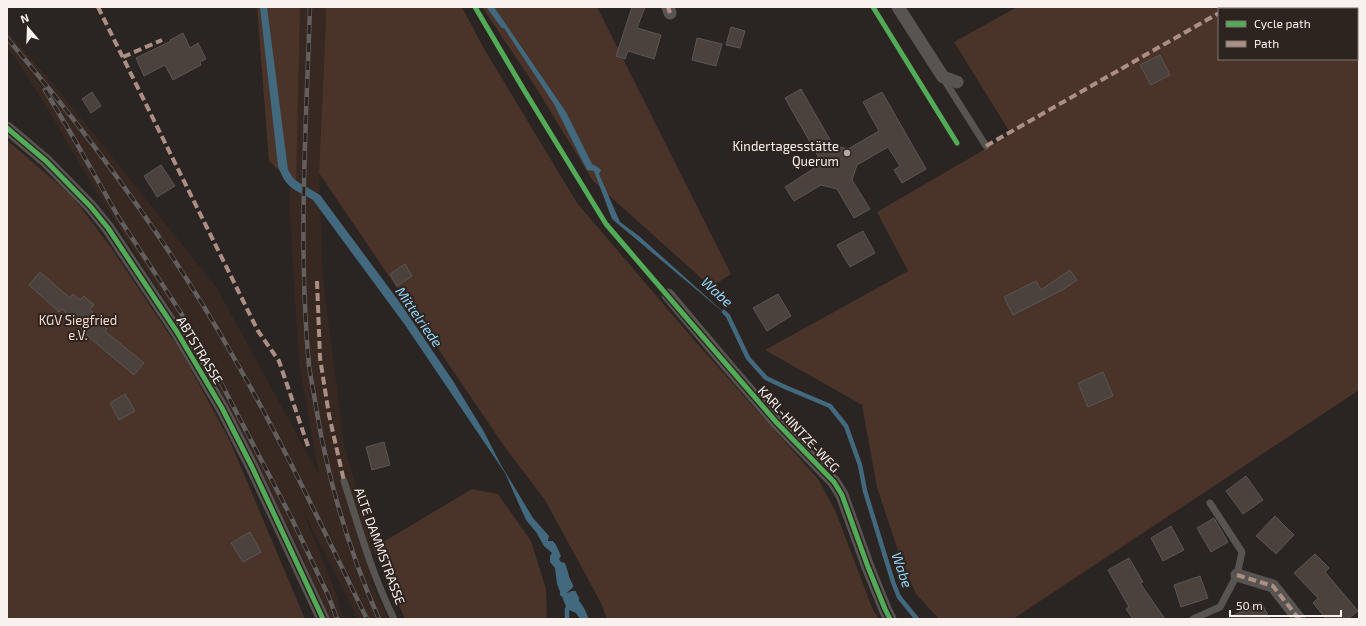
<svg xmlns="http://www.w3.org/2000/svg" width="1366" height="626" font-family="'Exo 2',sans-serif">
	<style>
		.built { fill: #372821 }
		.green { fill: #4a3329; fill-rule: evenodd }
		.water { fill: #42697d }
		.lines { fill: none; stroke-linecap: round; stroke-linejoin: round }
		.stream { stroke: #42697d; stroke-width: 4.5 }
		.building { fill: #4b413d; stroke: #5a5654 }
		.lane { stroke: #585452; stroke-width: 7 }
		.street { stroke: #585452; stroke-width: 13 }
		.rail-casing { stroke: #625f5e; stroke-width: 4.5 }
		.rail { stroke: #2e241f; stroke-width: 3; stroke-dasharray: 9; stroke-linecap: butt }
		.quiet { stroke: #ac8f84; stroke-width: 4; stroke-dasharray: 8 4; stroke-linecap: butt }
		.cycleway-casing { stroke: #2e241f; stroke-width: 8 }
		.cycleway { stroke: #51ab58; stroke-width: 5 }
		.poi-dot { fill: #b0aaa7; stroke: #2e241f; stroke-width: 1.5 }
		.labels { text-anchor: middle; stroke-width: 4; stroke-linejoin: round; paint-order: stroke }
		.poi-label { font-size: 13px; fill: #f8f1ee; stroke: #2e241f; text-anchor: end }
		.park-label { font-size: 13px; fill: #f6dace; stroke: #2e241f }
		.street-label { font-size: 13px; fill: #f8f1ee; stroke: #2e241f }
		.water-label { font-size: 14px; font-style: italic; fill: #8fd7fe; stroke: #2e241f }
	</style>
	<rect width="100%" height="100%" fill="#2a2522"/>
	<path class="built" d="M298 7H325L326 19 319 173 323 279 344 444 373 548 371 581 388 619H358L301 507 335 590 343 619H328L298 546 242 437 174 314 97 193 41 98 16 59 7 48V31L57 88 217 288 319 475 299 363 289 203Z"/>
	<g class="green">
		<path d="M257 7H300L296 187 269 161Z"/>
		<path d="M325 7H462L483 47 577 203 694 340 818 479 835 510 873 610 879 619H607L601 603 545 500 504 446 319 173 326 19Z"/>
		<path d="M482 7H597L731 274 711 287 593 181 535 86Z"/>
		<path d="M1017 7H1359V390L1013 619H939L916 594 900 557 877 487 862 405 765 350 908 271 877 212 1011 134 954 42ZM1219 9H1357V59H1219Z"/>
		<path d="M7 140 72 196 110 246 182 353 230 441 305 619H7Z"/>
		<path d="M472 489 498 494 531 541 546 589 547 619H405L373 548Z"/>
	</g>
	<g class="water">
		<path d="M260 7H267L288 170 293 178 298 182 320 195 398 300 453 381 483 430 501 465 533 518 549 536 548 541H553L556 545 561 556 559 559 561 562 565 563 568 572 571 586 562 594C567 598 569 593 574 593L584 608 589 619H580L576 613 567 609 557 584 555 568 550 562V556L552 553 544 546 536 532 526 520 505 473 405 325 313 200C294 189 286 189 278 166Z"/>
		<path d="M490 7H494L566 112 592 164 599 168 601 170 599 174 620 222 639 236 728 316 612 219 594 171 587 170 554 104Z"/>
	</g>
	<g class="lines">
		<g class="stream">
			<path d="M489 7 503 26"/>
			<path d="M724 312 728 316 748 358 766 378 785 387 830 406 846 426 860 465 865 491 893 582 899 597 917 619"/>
			<path d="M567 619V609L577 599 574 593C569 593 567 598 562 594L571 586 567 578"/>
		</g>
	</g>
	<g class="building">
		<path d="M632 7H645L637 28 661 35 654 59 628 51 625 59 616 56Z"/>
		<path d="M731 27 745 31 740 48 726 45Z"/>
		<path d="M183 33 190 48 198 43 206 59 200 62 201 65 173 80 165 65 144 76 136 58 171 41 170 40Z"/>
		<path d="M697 38 722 44 716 66 692 60Z"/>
		<path d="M1160 55 1170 75 1151 85 1140 65Z"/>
		<path d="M801 89 833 145 848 149 879 131 863 102 882 92 926 169 902 183 894 170 900 166 888 147 857 165 852 180 870 209 854 218 837 189 821 185 794 201 785 187 813 169 818 156 785 98Z"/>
		<path d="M92 92 101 106 91 113 82 99Z"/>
		<path d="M161 165 175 186 157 197 144 176Z"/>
		<path d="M863 231 875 253 850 267 837 245Z"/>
		<path d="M405 264 412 276 397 286 390 274Z"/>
		<path d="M1070 270 1077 280 1064 289 1013 315 1004 297 1036 281 1041 290Z"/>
		<path d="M40 272 70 298 73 294 80 300 84 296 94 305 90 310 93 312 90 315 102 323 107 329 105 331 144 363 134 375 91 339 81 329 83 328 62 309 59 312 29 285Z"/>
		<path d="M778 294 791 316 767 331 753 308Z"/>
		<path d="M1103 372 1113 396 1088 407 1078 383Z"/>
		<path d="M125 394 135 411 119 420 110 403Z"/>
		<path d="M384 442 390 465 372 470 366 447Z"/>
		<path d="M1246 476 1263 500 1243 514 1226 491Z"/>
		<path d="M1275 516 1294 535 1276 554 1256 536Z"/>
		<path d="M1214 518 1228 542 1211 552 1197 528Z"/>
		<path d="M1171 526 1184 550 1163 561 1151 538Z"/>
		<path d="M250 532 261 552 243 562 231 543Z"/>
		<path d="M1315 554 1329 568 1325 572 1358 611 1348 619H1326L1313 603 1318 598 1294 573Z"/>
		<path d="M1129 558 1143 582 1140 583 1165 619H1133L1126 609 1129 607 1108 570Z"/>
		<path d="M1200 576 1208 598 1181 607 1174 585Z"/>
		<path d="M1261 602 1270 619H1226Z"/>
	</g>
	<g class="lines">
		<g class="lane">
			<path d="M943 78 986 146"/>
			<path d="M344 481C359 527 372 575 394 619"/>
			<path d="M1193 619 1220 607 1237 575 1242 552 1210 503"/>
		</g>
		<g class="street">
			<path d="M668 7 670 13"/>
			<path d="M898 7 943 77 957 82"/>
			<path d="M7 128 46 161 91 207 108 228 177 332 222 408 252 467 323 619"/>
			<path d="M668 295 727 365 777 423 834 482 842 495 868 567 885 609 890 619"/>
			<path d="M1237 575 1273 586 1299 619"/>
		</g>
		<defs>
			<g id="rail">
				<path d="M310 7C306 127 298 247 309 366 311 380 314 393 316 407 328 480 349 551 379 619"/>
				<path d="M7 38C92 138 170 244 234 358 283 443 324 531 367 619"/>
				<path d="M45 90 73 137 119 218 181 313 219 379 292 519 328 595 337 619"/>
			</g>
		</defs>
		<use href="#rail" class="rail-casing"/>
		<use href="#rail" class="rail"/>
		<g class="quiet">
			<path d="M98 7 258 331 279 361 309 449"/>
			<path d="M668 7 670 13"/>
			<path d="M1226 9 1230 7"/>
			<path d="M123 57 162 40"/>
			<path d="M986 146 1219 13"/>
			<path d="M317 281 320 358 329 415 344 481"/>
			<path d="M1237 575 1273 586 1299 619"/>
		</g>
		<defs>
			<g id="cycleway">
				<path d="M475 7 524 90 606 224 727 365 777 423 834 482 842 495 868 567 885 609 890 619"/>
				<path d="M873 7 957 143"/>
				<path d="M7 128 46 161 91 207 108 228 177 332 222 408 252 467 323 619"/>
			</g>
		</defs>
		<use href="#cycleway" class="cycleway-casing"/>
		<use href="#cycleway" class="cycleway"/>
	</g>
	<circle class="poi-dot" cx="847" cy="153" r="4"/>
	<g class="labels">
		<g class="poi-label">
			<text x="839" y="151">Kindertagesstätte<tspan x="839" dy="15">Querum</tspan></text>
		</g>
		<g class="park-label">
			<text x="78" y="325">KGV Siegfried<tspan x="78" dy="15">e.V.</tspan></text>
		</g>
		<g class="street-label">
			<text transform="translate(200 350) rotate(59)" y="5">ABTSTRASSE</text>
			<text transform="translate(799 429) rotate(47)" y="5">KARL-HINTZE-WEG</text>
			<text transform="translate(380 546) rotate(70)" y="5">ALTE DAMMSTRASSE</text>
		</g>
		<g class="water-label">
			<text transform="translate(717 292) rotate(42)" y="5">Wabe</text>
			<text transform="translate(419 317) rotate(55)" y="5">Mittelriede</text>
			<text transform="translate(902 570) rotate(71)" y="5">Wabe</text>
		</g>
	</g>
	<rect width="1366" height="626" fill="none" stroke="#f8f1ee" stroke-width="16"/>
	<rect x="1218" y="8" width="140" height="52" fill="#2e241f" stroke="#7f7672"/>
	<rect x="1226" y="21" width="20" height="6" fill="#51ab58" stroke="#7f7672"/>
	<text x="1254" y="28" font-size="12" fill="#f8f1ee">Cycle path</text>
	<rect x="1226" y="41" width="20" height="6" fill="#ac8f84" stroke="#7f7672"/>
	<text x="1254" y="48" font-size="12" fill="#f8f1ee">Path</text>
	<g transform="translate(28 28) rotate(341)" stroke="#2e241f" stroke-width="3" paint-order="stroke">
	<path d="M0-3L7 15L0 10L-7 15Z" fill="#f8f1ee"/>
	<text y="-6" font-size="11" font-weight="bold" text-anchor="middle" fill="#f8f1ee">N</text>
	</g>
	<path d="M1230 610v6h111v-6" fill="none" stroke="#f8f1ee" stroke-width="2"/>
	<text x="1236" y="610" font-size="12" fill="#f8f1ee" stroke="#2e241f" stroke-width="3" paint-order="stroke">50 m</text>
</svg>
